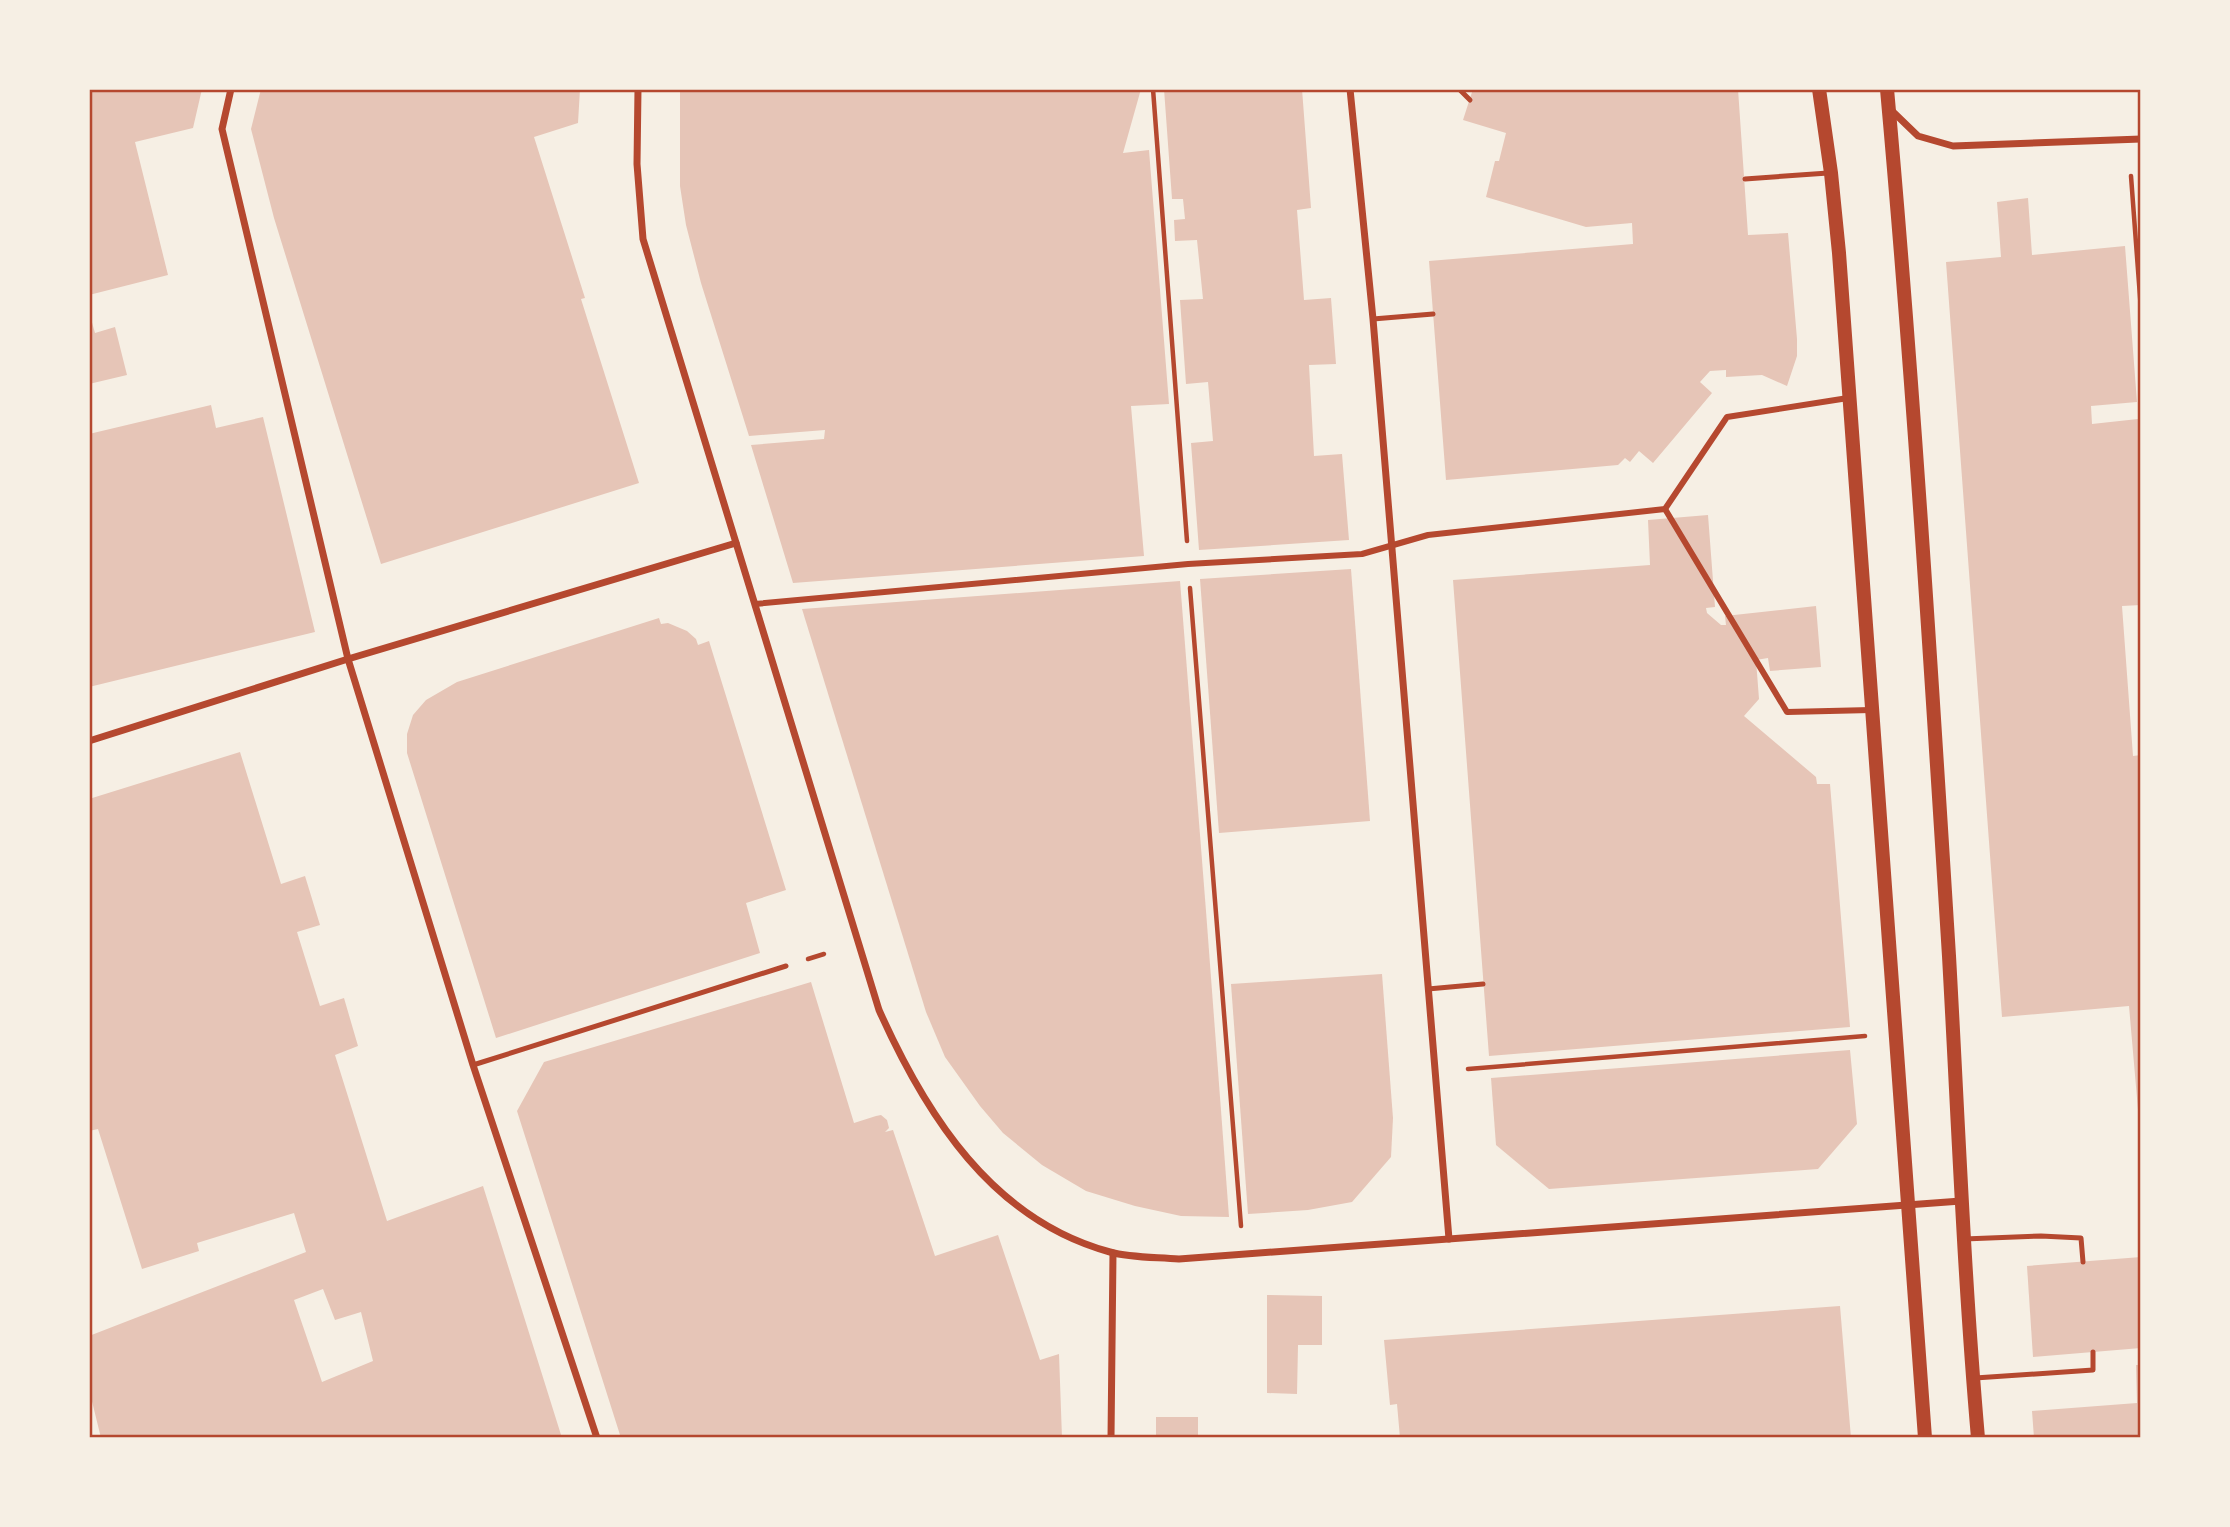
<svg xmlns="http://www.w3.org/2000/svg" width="2230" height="1527" font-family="'Roboto Condensed',sans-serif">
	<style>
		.building { fill: #e6c5b7; fill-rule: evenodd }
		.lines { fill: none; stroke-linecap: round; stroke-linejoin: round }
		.path { stroke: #b5482f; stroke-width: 4.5 }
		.service { stroke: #b5482f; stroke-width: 5 }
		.pedestrian { stroke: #b5482f; stroke-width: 6 }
		.minor { stroke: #b5482f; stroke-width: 7 }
		.secondary { stroke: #b5482f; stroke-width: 14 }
		.neatline { fill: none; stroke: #b5482f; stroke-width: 2.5 }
	</style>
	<rect width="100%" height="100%" fill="#f6efe4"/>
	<g class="building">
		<path d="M89 89H202L193 128 135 142 168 275 89 295Z"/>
		<path d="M261 89H580L578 123 534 137 585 298 581 299 639 483 381 564 274 218 251 129Z"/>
		<path d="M680 89H1141L1123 153 1149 150 1169 404 1131 406 1144 556 793 583 751 445 824 439 825 430 749 436 701 283 686 225 680 186Z"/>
		<path d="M1164 89H1302L1311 208 1297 210 1304 300 1331 298 1336 364 1309 365 1314 456 1342 454 1349 540 1199 550 1191 443 1213 441 1208 382 1186 384 1180 300 1203 299 1197 240 1175 241 1174 220 1185 219 1183 199H1172Z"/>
		<path d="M1473 89H1738L1748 235 1788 233 1797 339V356L1787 386 1762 375 1726 377V370L1710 371 1700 382 1712 393 1653 463 1639 451 1630 462 1625 458 1618 465 1446 480 1429 261 1633 244 1632 223 1586 227 1486 197 1495 161H1499L1506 133 1463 120Z"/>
		<path d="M2028 198 2032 255 2125 246 2137 402 2091 406 2092 424 2138 419 2141 460V605L2122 606 2133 756 2141 755V1121H2139L2129 1006 2002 1017 1946 262 2001 257 1997 202Z"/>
		<path d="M89 312 95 333 115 327 127 375 89 384Z"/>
		<path d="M211 405 216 428 263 417 315 632 89 687V434Z"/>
		<path d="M1708 515 1715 607 1706 608 1707 613 1721 625H1726L1725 616 1816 606 1821 667 1770 671 1768 658 1756 660 1759 699 1744 716 1816 777 1817 784H1830L1850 1027 1489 1056 1453 580 1650 565 1648 520Z"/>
		<path d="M1351 569 1370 821 1219 833 1200 579Z"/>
		<path d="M1180 581 1206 911 1229 1217 1181 1216 1135 1206 1086 1191 1042 1165 1003 1133 980 1106 945 1057 926 1012 802 609Z"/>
		<path d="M659 618 661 624 668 623 687 631 696 639 698 645 709 641 786 890 746 903 760 953 496 1038 407 753V734L413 715 426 700 457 682Z"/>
		<path d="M240 752 281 884 305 876 320 925 297 932 320 1006 344 998 358 1046 335 1055 387 1221 483 1186 562 1438H101L89 1389V1336L306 1252 294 1213 197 1243 199 1251 142 1269 98 1129 89 1131V799ZM323 1289 335 1320 361 1312 373 1361 322 1382 294 1300Z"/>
		<path d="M1382 974 1393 1118 1391 1157 1352 1202 1308 1210 1248 1214 1231 984Z"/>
		<path d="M811 982 854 1123 876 1116 881 1115 887 1120 889 1128 885 1132 893 1130 935 1256 998 1235 1040 1360 1059 1354 1062 1438H621L517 1111 544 1062Z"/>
		<path d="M1850 1050 1857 1124 1818 1169 1549 1189 1496 1145 1491 1078Z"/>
		<path d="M2141 1257V1348L2033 1357 2027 1266Z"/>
		<path d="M1267 1295 1322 1296V1345H1298L1297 1394 1267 1393Z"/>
		<path d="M1840 1306 1851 1438H1400L1397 1404 1390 1405 1384 1340Z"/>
		<path d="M2136 1365H2141V1438H2034L2032 1411 2137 1403Z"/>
		<rect x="1156" y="1417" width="42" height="21"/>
	</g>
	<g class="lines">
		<g class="path">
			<path d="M1153 89 1187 541"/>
			<path d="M2131 176 2141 310"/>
			<path d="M1190 588 1241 1226"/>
			<path d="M808 959 824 954"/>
			<path d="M1468 1069 1865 1036"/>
		</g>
		<g class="service">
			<path d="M1459 89 1470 100"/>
			<path d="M1745 179 1828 173"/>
			<path d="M1373 319 1433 314"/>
			<path d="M1428 989 1483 984"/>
			<path d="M473 1065 786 966"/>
			<path d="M1964 1239 2041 1236 2081 1238 2083 1262"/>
			<path d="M1975 1378 2093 1370V1352"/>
		</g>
		<g class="pedestrian">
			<path d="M1665 509 1787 712 1871 710"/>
			<path d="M755 604 1188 564 1362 554 1428 535 1665 509 1727 417 1848 398"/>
		</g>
		<g class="minor">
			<path d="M231 89 222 129 348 659 473 1065 597 1438"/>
			<path d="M638 89 637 164 643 239 879 1010C926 1115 992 1220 1110 1252 1131 1258 1156 1257 1179 1259L1961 1201"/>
			<path d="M1350 89 1373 319 1449 1239"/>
			<path d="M1889 108 1918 136 1953 146 2141 139"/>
			<path d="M89 741 348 659 736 543"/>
			<path d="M1111 1438 1113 1253"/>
		</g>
		<g class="secondary">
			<path d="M1819 89 1831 173 1839 253 1925 1438"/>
			<path d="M1887 89C1913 378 1931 667 1949 956 1958 1117 1964 1278 1978 1438"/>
		</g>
	</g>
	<rect width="2230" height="1527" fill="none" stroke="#f6efe4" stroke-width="182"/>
	<rect x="91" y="91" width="2048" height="1345" class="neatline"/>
</svg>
